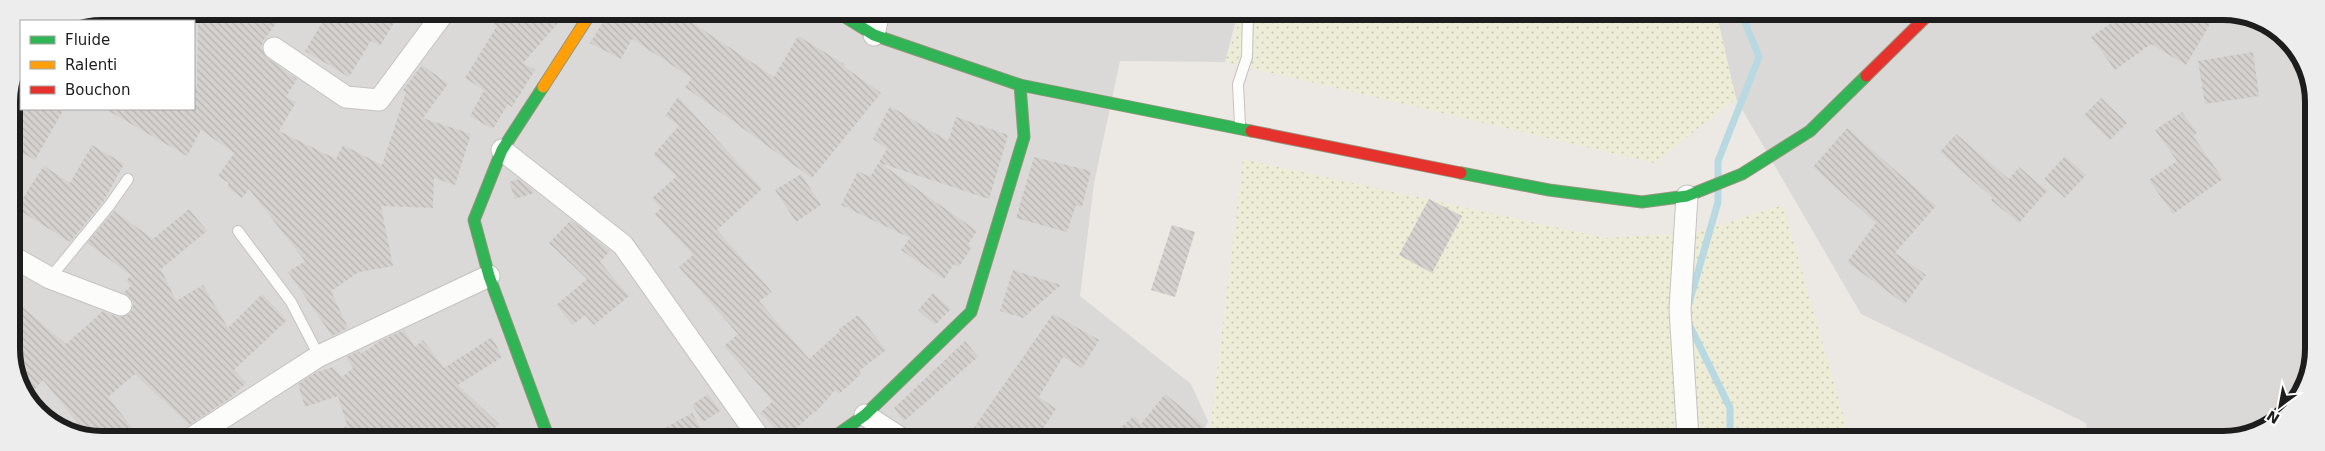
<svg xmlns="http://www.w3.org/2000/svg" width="2325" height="451" font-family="'DejaVu Sans',sans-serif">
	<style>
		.residential { fill: #dbd9d7 }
		.farmland { fill: url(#farmland-dots) }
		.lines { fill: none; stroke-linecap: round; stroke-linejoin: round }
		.stream { stroke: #b8d9e1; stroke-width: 7 }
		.building { fill: url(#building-back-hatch) }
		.lane-casing { stroke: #c4c3c1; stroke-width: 12 }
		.street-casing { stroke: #c4c3c1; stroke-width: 23 }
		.fast-casing { stroke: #95957c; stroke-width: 13 }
		.slow-casing { stroke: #95957c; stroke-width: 13 }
		.jam-casing { stroke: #95957c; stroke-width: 13 }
		.lane { stroke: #fcfcfb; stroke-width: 10 }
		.street { stroke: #fcfcfb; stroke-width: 21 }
		.fast { stroke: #30b455; stroke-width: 11 }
		.slow { stroke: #ff9f0a; stroke-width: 11 }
		.jam { stroke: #e5322d; stroke-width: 11 }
		.rim { fill: none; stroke: #1d1d1d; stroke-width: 6 }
	</style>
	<defs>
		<pattern id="farmland-dots" width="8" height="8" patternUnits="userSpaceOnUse" patternTransform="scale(1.25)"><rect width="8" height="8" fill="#edecd7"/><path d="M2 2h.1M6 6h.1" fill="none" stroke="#cbcab8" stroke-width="1.8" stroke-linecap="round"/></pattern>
		<pattern id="building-back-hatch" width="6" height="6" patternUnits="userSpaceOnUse" patternTransform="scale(1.25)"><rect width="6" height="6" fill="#d4d1ce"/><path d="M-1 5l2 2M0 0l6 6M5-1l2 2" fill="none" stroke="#b6b3b0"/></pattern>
	</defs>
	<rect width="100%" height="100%" fill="#ece9e5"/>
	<g class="residential">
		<path d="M102 11 1238 12 1225 62 1120 61 1094 183 1080 296 1191 384 1208 421 1201 439H90L42 417 14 372 11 102 18 67 21 63V109H194V21H63L68 18Z"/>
		<path d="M1716 12H2235L2287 38 2312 84 2313 361 2283 417 2228 440H2089L2086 423 1861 314 1736 99Z"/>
	</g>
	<g class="farmland">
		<path d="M1242 12H1716L1736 99 1654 163 1225 62Z"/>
		<path d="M1243 159 1606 238 1697 232 1783 205 1850 439H1209Z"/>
	</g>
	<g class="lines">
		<g class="stream">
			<path d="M1718 177V161L1759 57 1741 12"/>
			<path d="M1689 303 1718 202V190"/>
			<path d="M1688 322 1730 408V439"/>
		</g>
	</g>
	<g class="building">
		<path d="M241 11H285L263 41 261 48 267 58 297 79 286 97 296 102 279 131 336 159 343 145 382 165 406 92 403 90 422 65 448 84 423 118 471 134 455 185 434 178 433 208 381 206 393 266 359 272 331 291 348 328 332 336 288 272 305 261 249 189 242 198 227 187 229 183 218 176 234 153 201 130 187 156 105 109H194V86L197 88 198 17 236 18Z"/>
		<path d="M329 11H401L380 46 371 41 349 77 305 51Z"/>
		<path d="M501 11H573L570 16 566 14 523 63 535 70 512 107 508 104 493 129 470 116 484 90 465 78 497 26 492 22Z"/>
		<path d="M608 11H693L688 20 774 77 798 36 844 64 843 66 881 93 812 178 685 87 692 78 632 39 621 59 590 43 605 19Z"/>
		<path d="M2105 12H2217L2186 65 2151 44 2115 70 2091 37 2114 21Z"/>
		<path d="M2253 52 2259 96 2205 104 2198 61Z"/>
		<path d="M678 97 762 189 717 230 772 292 759 301 809 359 840 331 839 329 858 315 886 350 859 371 861 374 839 394 835 390 816 412 815 411 785 439 760 413 773 401 724 346 738 334 679 267 693 255 655 214 661 208 652 198 677 176 653 155 679 126 665 116Z"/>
		<path d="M2101 98 2127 123 2110 140 2084 115Z"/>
		<path d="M890 106 948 141 956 117 1008 135 989 199 880 163 977 231 968 244 972 247 959 267 954 264 944 279 901 250 910 238 841 205 858 171 870 177 887 149 873 139Z"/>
		<path d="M11 109H64L35 160 12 147V136L19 123 11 119Z"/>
		<path d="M2182 112 2197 133 2193 136 2223 179 2173 214 2149 180 2177 161 2155 130Z"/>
		<path d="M1847 128 1936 206 1895 253 1926 275 1905 304 1847 262 1876 223 1813 167Z"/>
		<path d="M1956 134 2009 179 2019 167 2047 191 2019 223 1991 200 1993 198 1940 152Z"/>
		<path d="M92 145 124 164 103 202 70 242 16 208 44 166 70 183Z"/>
		<path d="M2065 156 2086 175 2065 198 2044 179Z"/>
		<path d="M1034 157 1091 171 1082 207 1076 205 1067 232 1016 218Z"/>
		<path d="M801 174 821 205 796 222 775 190Z"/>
		<path d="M519 179 533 190 534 193 515 199 509 182Z"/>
		<path d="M1429 199 1462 216 1432 273 1399 255Z"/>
		<path d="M189 209 207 231 161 269 176 301 203 285 228 328 262 294 287 320 234 370 246 383 229 399 189 425 135 374 108 397 141 439H91L43 380 35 389 14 371 13 299 66 344 103 311 117 317 128 315 133 309V303L130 297 123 293 131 286 126 281 131 275 87 243 114 211 153 239Z"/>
		<path d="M571 220 610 251 600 262 629 296 594 325 585 315 573 325 556 305 587 279 549 243Z"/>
		<path d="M1172 225 1195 232 1175 297 1151 290Z"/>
		<path d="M1013 270 1061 285 1023 318 1000 311Z"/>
		<path d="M933 293 951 309 935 325 918 310Z"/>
		<path d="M1053 314 1099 340 1082 368 1063 357 1039 397 1056 409 1036 439H966Z"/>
		<path d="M404 330 415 347 423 340 444 368 492 337 502 357 458 385 499 424 484 439H332L347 425 338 396 305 407 298 384 317 372 333 367 342 377 353 368 346 357 359 351 361 354 380 341Z"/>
		<path d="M965 341 978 357 904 421 894 408Z"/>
		<path d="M708 394 720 411 703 422 692 405Z"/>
		<path d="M1165 394 1204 426 1193 439H1107L1134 416 1141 424Z"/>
		<path d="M692 413 707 439H645Z"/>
		<path d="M229 429 237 439H213Z"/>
	</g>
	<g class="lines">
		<defs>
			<g id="lane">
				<path d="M1240 126 1238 84 1247 57 1248 12"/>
				<path d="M238 231 291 302 319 356"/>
				<path d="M50 278 109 206 128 179"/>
			</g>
			<g id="street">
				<path d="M874 35 879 12"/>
				<path d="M274 48 346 97 379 100 445 11"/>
				<path d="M502 150 623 245 760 439"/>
				<path d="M1687 196 1680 309 1688 439"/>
				<path d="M13 257 50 278 121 305"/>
				<path d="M865 415 902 439"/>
				<path d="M190 439 319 356 489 276"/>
			</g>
			<g id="fast">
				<path d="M837 12 874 35 1020 85 1251 131"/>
				<path d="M543 87 502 150 474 220 489 276 549 439"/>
				<path d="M1461 173 1549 190 1642 202 1687 196 1742 174 1810 131 1866 76"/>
				<path d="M831 439 865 415 971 312 1024 137 1020 85"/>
			</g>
			<path id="slow" d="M543 87 592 11"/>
			<g id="jam">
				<path d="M1866 76 1931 12"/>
				<path d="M1251 131 1461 173"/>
			</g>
		</defs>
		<use href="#lane" class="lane-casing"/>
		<use href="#street" class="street-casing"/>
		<use href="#fast" class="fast-casing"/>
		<use href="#slow" class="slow-casing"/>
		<use href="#jam" class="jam-casing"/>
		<use href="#lane" class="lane"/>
		<use href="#street" class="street"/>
		<use href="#fast" class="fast"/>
		<use href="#slow" class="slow"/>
		<use href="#jam" class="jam"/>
	</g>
	<path d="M0 0H2325V451H0ZM102 20H2223A82 82 0 0 1 2305 102V349A82 82 0 0 1 2223 431H102A82 82 0 0 1 20 349V102A82 82 0 0 1 102 20Z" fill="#ededed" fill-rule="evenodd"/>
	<path class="rim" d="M102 20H2223A82 82 0 0 1 2305 102V349A82 82 0 0 1 2223 431H102A82 82 0 0 1 20 349V102A82 82 0 0 1 102 20Z"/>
	<rect x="20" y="20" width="175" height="90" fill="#ffffff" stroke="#a5a5a5"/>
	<rect x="30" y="36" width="25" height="8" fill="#30b455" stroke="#a5a5a5"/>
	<text x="65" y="45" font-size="15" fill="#1d1d1d">Fluide</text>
	<rect x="30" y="61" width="25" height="8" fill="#ff9f0a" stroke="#a5a5a5"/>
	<text x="65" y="70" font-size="15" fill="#1d1d1d">Ralenti</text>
	<rect x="30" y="86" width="25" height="8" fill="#e5322d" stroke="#a5a5a5"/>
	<text x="65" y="95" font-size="15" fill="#1d1d1d">Bouchon</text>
	<g transform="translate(2280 406) rotate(212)" stroke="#ffffff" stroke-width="4" paint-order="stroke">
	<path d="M0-4L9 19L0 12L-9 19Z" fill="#1d1d1d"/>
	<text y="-8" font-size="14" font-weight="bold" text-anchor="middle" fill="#1d1d1d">N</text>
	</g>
</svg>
